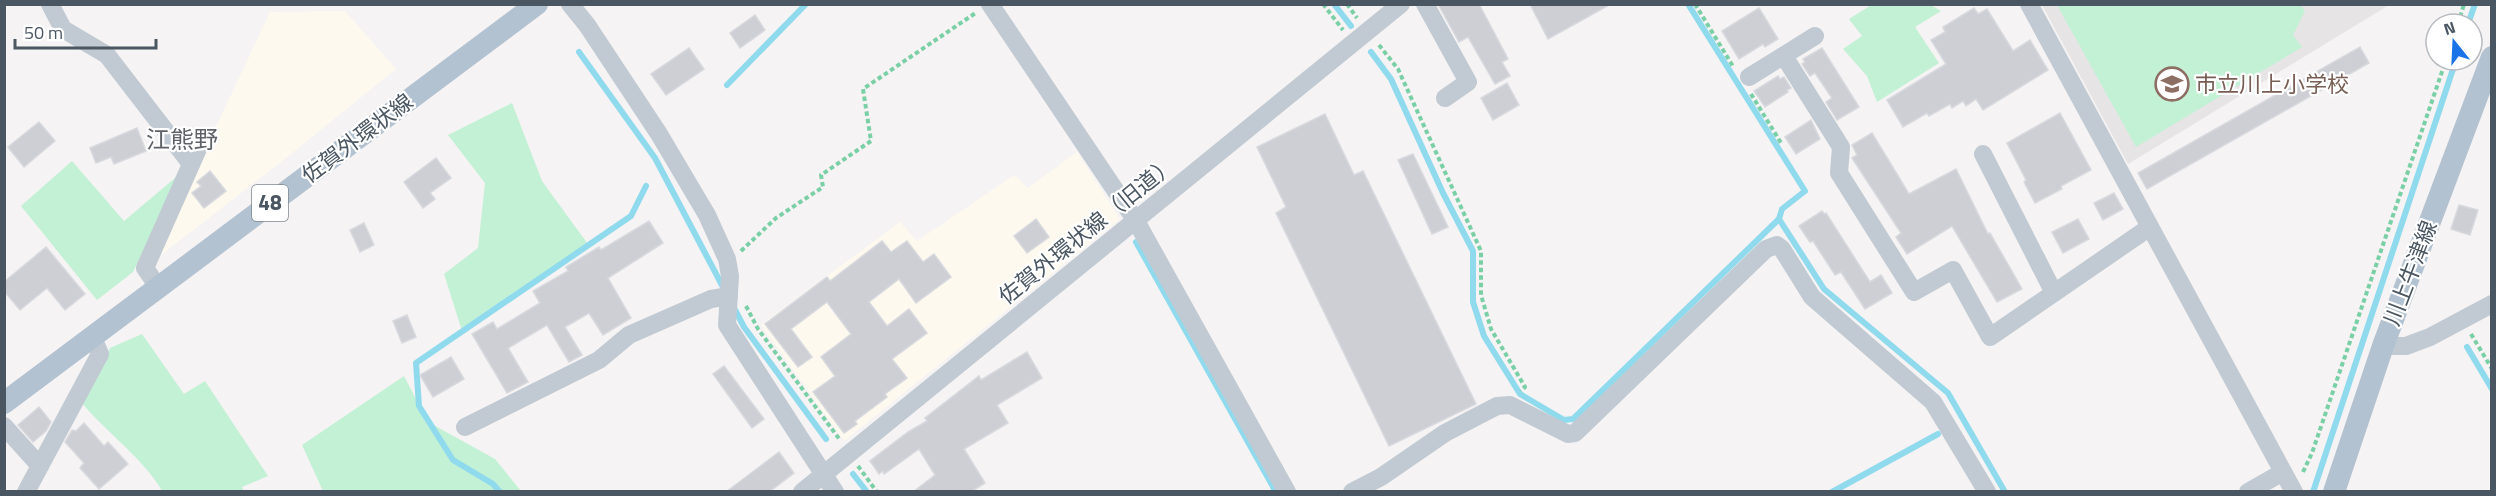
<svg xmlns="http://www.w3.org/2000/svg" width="2496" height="496" font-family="'Titillium Web','Noto Sans JP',sans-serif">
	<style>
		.commercial { fill: #fdf9ef }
		.education { fill: #e6e4e5 }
		.green { fill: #c3f1d5 }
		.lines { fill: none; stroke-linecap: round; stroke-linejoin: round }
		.stream { stroke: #90daee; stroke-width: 6 }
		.building { fill: #cdcfd5; stroke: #d7d9de; stroke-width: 1.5 }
		.path { stroke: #7ad0a6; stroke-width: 4; stroke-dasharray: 4.5 3; stroke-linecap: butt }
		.minor { stroke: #c1cad2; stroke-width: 18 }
		.major { stroke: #b3c2d1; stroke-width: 22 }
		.labels { text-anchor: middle; stroke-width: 4.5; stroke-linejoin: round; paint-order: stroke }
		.shield { fill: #fff; stroke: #808990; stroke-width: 1.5 }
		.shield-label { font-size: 21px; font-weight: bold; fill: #4a5661 }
		.education-label { font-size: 22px; fill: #785e54; stroke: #fff; text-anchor: start }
		.street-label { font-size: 22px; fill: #4a5661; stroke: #fff }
		.neighbourhood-label { font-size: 24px; fill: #5f6368; stroke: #fff }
	</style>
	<rect width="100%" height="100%" fill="#f5f3f3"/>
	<g class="commercial">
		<path d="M345 11 396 69 276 166 152 262 270 12Z"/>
		<path d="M1077 152 1120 219 844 441 761 325 900 222 917 241 1014 175 1028 188Z"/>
	</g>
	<path class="education" d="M2042 5H2389L2128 164Z"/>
	<g class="green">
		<path d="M1873 4 1931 5 1941 11 1915 27 1939 63 1877 102 1867 76 1843 49 1862 36 1849 19Z"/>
		<path d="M2057 5H2301L2305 11 2293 35 2302 47 2136 147Z"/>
		<path d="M512 103 542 181 590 247 463 334 444 274 478 248 485 183 448 135Z"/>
		<path d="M72 161 124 221 181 173 133 272 97 300 21 206Z"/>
		<path d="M142 334 184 394 205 381 268 476 242 487 244 491H162C146 461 104 430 81 402L110 348Z"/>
		<path d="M404 376 428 422 495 459 521 491H323L302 445Z"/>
	</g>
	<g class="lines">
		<g class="stream">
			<path d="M1334 4 1351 26"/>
			<path d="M1688 4 1805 191 1782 209 1779 219"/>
			<path d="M2468 24 2475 4"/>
			<path d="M579 52 655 158 724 289"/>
			<path d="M1371 52 1391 79 1443 193 1473 251V302L1484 336 1520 394 1564 420 1573 419 1779 219 1824 289 1948 393 2005 492"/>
			<path d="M727 85 806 4"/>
			<path d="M1136 242 1276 492"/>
			<path d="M733 306 744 327 826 439"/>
			<path d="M2467 347 2492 389"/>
			<path d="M853 474 867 492"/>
			<path d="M500 492 493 484 453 460 419 406 416 363 631 216 646 186"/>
			<path d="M1832 492 1938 434"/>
			<path d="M2313 492 2456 60"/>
		</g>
	</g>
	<g class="building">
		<path d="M1438 4H1479L1508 59 1502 62 1510 76 1495 84 1468 37 1459 42Z"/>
		<path d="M1530 4H1611L1548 39Z"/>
		<path d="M1759 8 1778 39 1765 47 1763 44 1739 59 1722 31Z"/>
		<path d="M1974 8 1978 14 1987 9 2013 51 2030 40 2048 70 1983 110 1976 99 1966 106 1963 101 1952 108 1950 104 1929 116 1927 113 1903 127 1887 100 1946 64 1931 40 1945 32 1943 27Z"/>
		<path d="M755 15 765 30 740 48 730 33Z"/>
		<path d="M2360 47 2369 63 2147 189 2138 173Z"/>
		<path d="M689 48 704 69 666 95 651 74Z"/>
		<path d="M1822 48 1859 107 1837 120 1826 102 1832 98 1815 73 1810 76 1802 64 1805 62 1803 59Z"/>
		<path d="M1778 76 1780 79 1784 77 1791 88 1787 90 1788 92 1765 107 1754 91Z"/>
		<path d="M1507 83 1519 105 1493 120 1481 98Z"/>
		<path d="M2060 113 2091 170 2061 186 2062 189 2035 203 2024 182 2026 180 2007 143Z"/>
		<path d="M1325 114 1354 175 1363 171 1476 404 1389 446 1276 213 1286 207 1257 147Z"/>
		<path d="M1811 120 1820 139 1796 154 1785 137Z"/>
		<path d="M39 122 55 141 24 167 8 147Z"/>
		<path d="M137 128 146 151 114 164 111 157 96 163 90 148Z"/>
		<path d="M1872 133 1909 194 1956 169 1988 234 1990 233 2022 289 1997 302 1952 226 1907 254 1896 237 1901 233 1852 158 1857 155 1852 145Z"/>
		<path d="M1413 154 1448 227 1432 234 1398 160Z"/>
		<path d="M436 158 451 178 430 193 435 199 423 208 404 182Z"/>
		<path d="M210 171 226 191 204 208 192 193 201 186 197 182Z"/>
		<path d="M2114 193 2123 209 2103 220 2094 203Z"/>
		<path d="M2459 205 2478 210 2470 235 2451 229Z"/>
		<path d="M1822 211 1824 214 1826 213 1870 282 1881 275 1892 293 1865 309 1841 272 1835 275 1813 241 1810 242 1799 226Z"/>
		<path d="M1036 219 1049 237 1027 253 1014 236Z"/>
		<path d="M2078 219 2089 239 2063 253 2052 232Z"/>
		<path d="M649 221 663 243 608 278 631 318 603 335 589 313 565 327 582 355 569 362 547 325 508 348 528 382 507 393 472 334 493 322 497 329 540 303 533 291 568 271 566 267 599 247 601 250Z"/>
		<path d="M364 223 374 245 360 252 350 230Z"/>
		<path d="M882 241 891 252 907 241 923 262 934 254 951 277 916 303 899 279 869 302 887 326 909 309 927 333 892 359 907 378 885 394 887 397 855 421 857 424 844 433 813 392 835 376 821 357 851 334 827 302 791 329 812 357 798 367 765 324 827 277 830 281Z"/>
		<path d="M46 247 85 294 65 310 47 288 20 310 4 291V282Z"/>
		<path d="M407 315 416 337 402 343 393 321Z"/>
		<path d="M1027 352 1042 378 997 405 1008 423 964 449 985 483 971 492H913L935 475 919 449 884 474 883 471 879 474 870 461 908 432 927 421 925 418 979 376 981 380Z"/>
		<path d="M451 357 464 379 433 397 420 375Z"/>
		<path d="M724 366 764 419 752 428 713 374Z"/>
		<path d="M39 407 51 422 46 431 33 442 18 425Z"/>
		<path d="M84 423 104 446 108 442 128 464 99 489 80 468 84 463 65 442 72 430 76 431Z"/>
		<path d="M779 452 794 473 769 492H726Z"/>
	</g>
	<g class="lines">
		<g class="path">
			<path d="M1323 4 1343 30"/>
			<path d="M1347 4 1357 18"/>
			<path d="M1695 4 1734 68"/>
			<path d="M2458 24 2464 4"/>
			<path d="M1379 45 1398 69 1481 251V295L1491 329 1525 387 1521 391"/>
			<path d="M1751 94 1781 143"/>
			<path d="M741 251 776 218 823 187 821 175 871 141 863 89 977 12"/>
			<path d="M746 306 758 329 840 440"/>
			<path d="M2471 334 2492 369"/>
			<path d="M858 466 877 492"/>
			<path d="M2303 472 2312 453 2446 60"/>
		</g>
		<g class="minor">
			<path d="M50 4 63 29 107 55 191 164"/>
			<path d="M570 4 587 25 659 134 707 215 727 259 730 276 727 325 835 492"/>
			<path d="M990 4 1136 221 1287 492"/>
			<path d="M1425 4 1468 82 1445 98"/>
			<path d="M2029 4 2294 492"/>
			<path d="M1784 56 1841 147 1839 173 1914 292 1953 270 1990 337 2150 227"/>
			<path d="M1749 77 1815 36"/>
			<path d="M1983 154 2054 293"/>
			<path d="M158 287 145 268 201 142"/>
			<path d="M2383 346H2406L2430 337 2492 304"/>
			<path d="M4 426 40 466"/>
			<path d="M465 427 599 360 629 335 711 299 729 296"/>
			<path d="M26 492 100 354 92 336"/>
			<path d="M802 492 1401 4"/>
			<path d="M1352 492 1381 477 1445 433 1497 406 1510 405 1568 434 1575 433 1766 249 1777 245 1782 249 1812 297 1933 402 1987 492"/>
			<path d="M2248 492 2283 472"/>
		</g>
		<g class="major">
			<path d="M4 403 537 4"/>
			<path d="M2334 492 2383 346 2492 57"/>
		</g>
	</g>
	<defs>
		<symbol id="school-ring" viewBox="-11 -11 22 22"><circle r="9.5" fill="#fff" stroke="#8d6e63" stroke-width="1.5"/><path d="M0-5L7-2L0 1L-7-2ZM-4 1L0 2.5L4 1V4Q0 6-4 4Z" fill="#8d6e63"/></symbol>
	</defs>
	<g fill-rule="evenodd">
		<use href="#school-ring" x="2153" y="65" width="38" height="38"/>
	</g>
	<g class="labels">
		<rect class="shield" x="252" y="185" width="36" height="36" rx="4.5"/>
		<g class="shield-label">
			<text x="270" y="210">48</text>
		</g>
		<g class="education-label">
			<text x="2195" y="92">市立川上小学校</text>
		</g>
		<g class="street-label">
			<text transform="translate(357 138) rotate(-37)" y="8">佐賀外環状線</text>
			<text transform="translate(1087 230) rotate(-39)" y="8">佐賀外環状線（旧道）</text>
			<text transform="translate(2410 273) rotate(-69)" y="8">川上牛津線</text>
		</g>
		<g class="neighbourhood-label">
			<text x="182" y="148">江熊野</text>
		</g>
	</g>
	<rect width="2496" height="496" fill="none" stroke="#4a5661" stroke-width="12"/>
	<g transform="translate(2454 42) rotate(342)"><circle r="28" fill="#ffffff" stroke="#b7bbc0" stroke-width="1.5"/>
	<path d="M0-4.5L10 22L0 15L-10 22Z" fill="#1a73e8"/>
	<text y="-9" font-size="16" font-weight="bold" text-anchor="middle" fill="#4a5661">N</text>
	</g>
	<path d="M15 39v9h141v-9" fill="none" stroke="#4a5661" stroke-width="3"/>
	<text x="24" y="39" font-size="18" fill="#4a5661" stroke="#ffffff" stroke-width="4.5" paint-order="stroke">50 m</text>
</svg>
